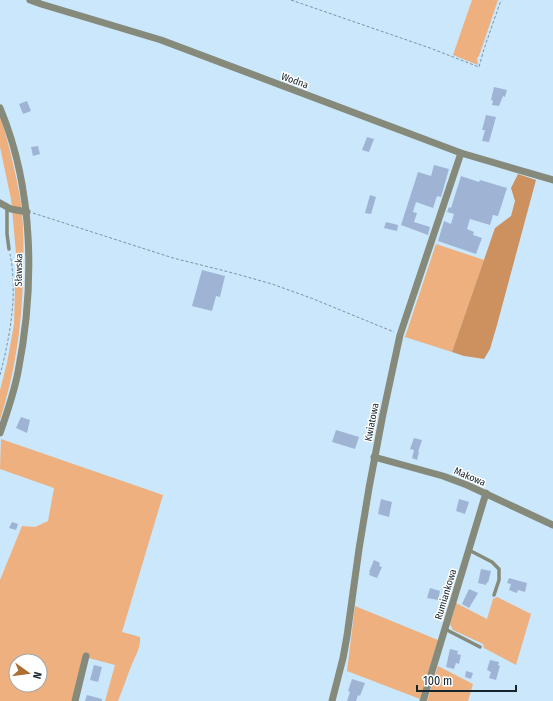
<svg xmlns="http://www.w3.org/2000/svg" width="553" height="701" font-family="'Fira Sans Condensed',sans-serif">
	<style>
		.green { fill: #edb07e; fill-rule: evenodd }
		.forest { fill: #cd915f }
		.building { fill: #9fb4d5 }
		.lines { fill: none; stroke-linecap: round; stroke-linejoin: round }
		.path { stroke: #7d93a4; stroke-width: 1; stroke-dasharray: 3 2; stroke-linecap: butt }
		.service { stroke: #858a7a; stroke-width: 3.5 }
		.minor { stroke: #858a7a; stroke-width: 7 }
		.labels { text-anchor: middle; stroke-width: 3; stroke-linejoin: round; paint-order: stroke }
		.street-label { font-size: 10px; fill: #16242e; stroke: #fff }
	</style>
	<rect width="100%" height="100%" fill="#cae7fc"/>
	<g class="green">
		<path d="M472 0H498L479 56 477 58 478 65 453 55Z"/>
		<path d="M0 114C8 142 15 169 20 197 24 223 24 250 23 276 22 325 15 373 0 420V390L7 363 14 324 16 253 11 199 0 147Z"/>
		<path d="M436 244 484 260 452 352 405 337Z"/>
		<path d="M1 439 163 495 122 632 140 637C141 647 136 655 132 664 127 676 123 689 118 701H105L115 665 85 657 73 701H0V580L22 526 35 527 48 521 54 488 0 469ZM16 661H40V685H16Z"/>
		<path d="M497 597 531 614 516 665 484 648 483 644 453 630 450 624 456 603 487 619 493 599Z"/>
		<path d="M355 606 438 640 420 699 347 671Z"/>
		<path d="M438 666 473 684 468 701H427Z"/>
	</g>
	<path class="forest" d="M518 174 536 180 497 325 490 349 484 359 464 356 452 352 495 228 511 216 515 201 511 188Z"/>
	<g class="building">
		<path d="M494 87 507 90 505 97 503 96 499 106 492 105 493 101 491 100Z"/>
		<path d="M27 101 31 111 23 114 19 104Z"/>
		<path d="M486 115 496 117 489 142 482 141 485 130H482Z"/>
		<path d="M367 137 374 139 369 152 362 150Z"/>
		<path d="M38 146 40 154 33 156 31 147Z"/>
		<path d="M434 165 449 169 441 197 437 196 433 208 416 202 413 212 417 213 414 222 430 227 428 235 401 225 418 172 431 176Z"/>
		<path d="M461 176 479 182 480 180 507 188 498 216 493 215 490 225 470 219 467 229 474 232 473 235 482 238 476 254 438 241 444 221 451 224 454 214 447 212 449 207 451 208Z"/>
		<path d="M370 195 376 197 371 214 365 213Z"/>
		<path d="M386 222 398 225 397 231 384 228Z"/>
		<path d="M202 270 225 276 220 297 216 296 212 311 192 306Z"/>
		<path d="M21 417 30 420 27 433 16 428Z"/>
		<path d="M336 430 359 437 355 449 332 442Z"/>
		<path d="M414 438 422 440 418 452 416 451 419 452 417 460 412 458 414 450 410 449Z"/>
		<path d="M381 499 392 502 389 517 378 514Z"/>
		<path d="M459 499 469 502 465 514 456 511Z"/>
		<path d="M12 522 18 524 16 530 9 528Z"/>
		<path d="M374 560 380 563 379 566 382 567 377 578 369 575 370 572H369Z"/>
		<path d="M481 569 491 571 488 583 487 582 486 585 478 583Z"/>
		<path d="M509 578 527 583 525 592 518 590 517 593 509 590 511 584 507 583Z"/>
		<path d="M430 588 440 591 438 600 427 598Z"/>
		<path d="M469 589 478 593 469 608 462 604Z"/>
		<path d="M450 649 458 651 457 654 461 655 459 664 456 663 454 669 446 667Z"/>
		<path d="M490 660 499 662 498 665 500 666 496 680 489 678 491 672 487 670Z"/>
		<path d="M94 665 102 667 98 682 90 680Z"/>
		<path d="M466 671 473 673 471 679 465 677Z"/>
		<path d="M352 679 365 683 360 696 358 695 356 701H347L350 692 348 691Z"/>
		<path d="M87 695 102 699V701H85Z"/>
	</g>
	<g class="lines">
		<g class="path">
			<path d="M291 0 430 48 479 67 484 49 501 0"/>
			<path d="M33 213 173 258 233 273 272 284 311 298 394 332"/>
			<path d="M0 375C10 337 18 293 10 254"/>
		</g>
		<g class="service">
			<path d="M7 208V234L9 249"/>
			<path d="M469 550 492 562 499 569V580L494 595"/>
			<path d="M445 629 480 647"/>
		</g>
		<g class="minor">
			<path d="M30 0 41 4 161 40 461 153 553 180"/>
			<path d="M0 108C34 189 35 286 18 372 14 393 7 413 0 433"/>
			<path d="M0 203 11 209 27 212"/>
			<path d="M374 457 443 476 467 485 553 525"/>
			<path d="M75 701 86 656"/>
			<path d="M332 701 343 658 347 636 359 549 369 488 383 414 400 335 461 153"/>
			<path d="M423 701 486 493"/>
		</g>
	</g>
	<g class="labels">
		<g class="street-label">
			<text transform="translate(295 80) rotate(20)" y="4">Wodna</text>
			<text transform="translate(18 270) rotate(-89)" y="4">Sławska</text>
			<text transform="translate(371 422) rotate(-79)" y="4">Kwiatowa</text>
			<text transform="translate(470 476) rotate(23)" y="4">Makowa</text>
			<text transform="translate(445 594) rotate(-73)" y="4">Rumiankowa</text>
		</g>
	</g>
	<g transform="translate(28 673) rotate(104)"><circle r="19" fill="#ffffff" stroke="#a2a7ab"/>
	<path d="M0-3L7 15L0 10L-7 15Z" fill="#ae6f36"/>
	<text y="-6" font-size="11" font-weight="bold" text-anchor="middle" fill="#16242e">N</text>
	</g>
	<path d="M417 685v6h99v-6" fill="none" stroke="#16242e" stroke-width="2"/>
	<text x="423" y="685" font-size="12" fill="#16242e" stroke="#ffffff" stroke-width="3" paint-order="stroke">100 m</text>
</svg>
